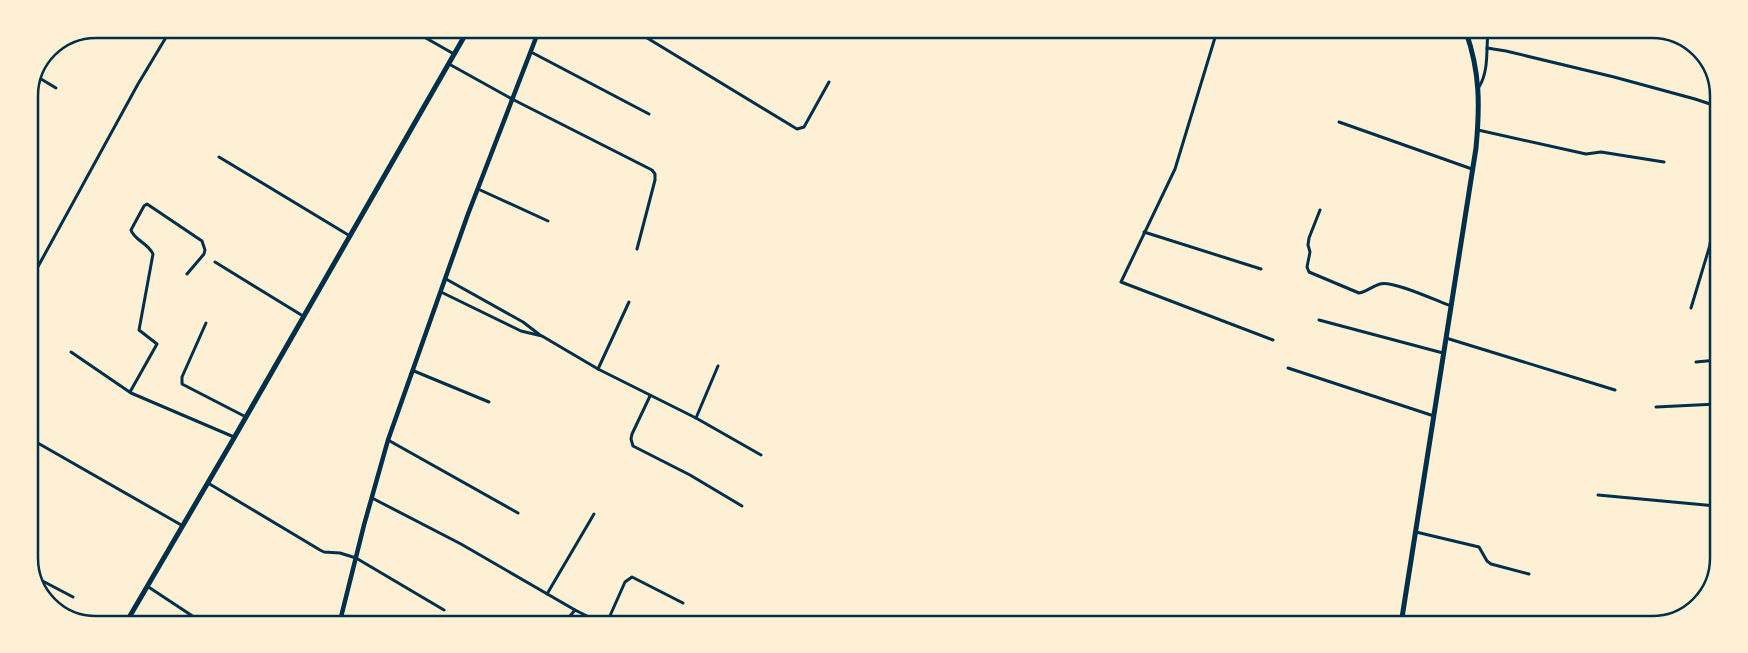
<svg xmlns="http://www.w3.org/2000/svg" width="1748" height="653" font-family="'Fira Sans Condensed',sans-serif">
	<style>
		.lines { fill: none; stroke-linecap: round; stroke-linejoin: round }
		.minor { stroke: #003049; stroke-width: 3 }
		.tertiary { stroke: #003049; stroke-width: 4.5 }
		.secondary { stroke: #003049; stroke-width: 5 }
		.rim { fill: none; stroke: #003049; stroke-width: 2.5 }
	</style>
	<rect width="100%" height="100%" fill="#fdf0d5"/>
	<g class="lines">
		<g class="minor">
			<path d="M410 29 454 54"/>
			<path d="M634 30 797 129 804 127 829 82"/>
			<path d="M1217 31 1175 169 1121 282 1273 340"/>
			<path d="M1487 48 1506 51 1614 77 1695 99 1710 104 1719 112"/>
			<path d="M531 52 649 114"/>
			<path d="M449 64 512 99 652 170 655 174V180L637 249"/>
			<path d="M36 76 56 88"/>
			<path d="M1479 87C1489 71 1486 50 1488 32"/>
			<path d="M1339 122 1472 169"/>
			<path d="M1478 130 1586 154 1601 152 1664 162"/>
			<path d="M219 157 350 236"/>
			<path d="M478 189 548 221"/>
			<path d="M1320 210 1309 238 1308 245 1310 252 1307 267 1309 272 1359 293C1367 292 1372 286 1380 284 1392 280 1437 301 1451 306"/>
			<path d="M1144 232 1261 269"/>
			<path d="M1710 244 1718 198"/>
			<path d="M215 262 303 316"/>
			<path d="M446 279 523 322 540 335"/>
			<path d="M29 283 138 84 171 29"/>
			<path d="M441 292 521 331 542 336 598 369 696 418 761 455"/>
			<path d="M1691 308 1710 245 1718 246"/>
			<path d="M1319 320 1443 353"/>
			<path d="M206 323 182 377V384L246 417"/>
			<path d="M1446 338 1615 390"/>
			<path d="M71 352 131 393 234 437"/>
			<path d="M1696 362 1717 360"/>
			<path d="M1288 368 1434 416"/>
			<path d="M598 369 629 302"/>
			<path d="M414 371 489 402"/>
			<path d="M130 392 157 344 139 330 153 254C148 243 134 240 131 230L144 206 147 204 150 206 202 241 205 250 204 254 187 274"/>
			<path d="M650 396 632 434 631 439 633 446 690 475 742 506"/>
			<path d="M1656 407 1717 404"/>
			<path d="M696 418 718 366"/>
			<path d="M29 438 183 526"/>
			<path d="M388 440 518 513"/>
			<path d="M208 483 320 550 324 552 340 553 356 558 444 610"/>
			<path d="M1598 495 1716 506"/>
			<path d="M372 498 461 544 575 610 599 622"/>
			<path d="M1416 532 1479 547 1487 561 1491 564 1529 574"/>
			<path d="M35 577 73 597"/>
			<path d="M147 586 200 621"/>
			<path d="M547 594 594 514"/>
			<path d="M565 622 575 610"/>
			<path d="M603 622 609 618 625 582 632 577 683 603"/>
		</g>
		<path class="tertiary" d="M340 621 364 525 388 440 468 214 539 30"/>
		<g class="secondary">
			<path d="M127 621 234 438 468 30"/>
			<path d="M1401 624 1476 148C1480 105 1480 72 1466 32"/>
		</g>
	</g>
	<path d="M0 0H1748V653H0ZM96 38H1652A58 58 0 0 1 1710 96V558A58 58 0 0 1 1652 616H96A58 58 0 0 1 38 558V96A58 58 0 0 1 96 38Z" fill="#fdf0d5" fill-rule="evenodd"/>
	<path class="rim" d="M96 38H1652A58 58 0 0 1 1710 96V558A58 58 0 0 1 1652 616H96A58 58 0 0 1 38 558V96A58 58 0 0 1 96 38Z"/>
</svg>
